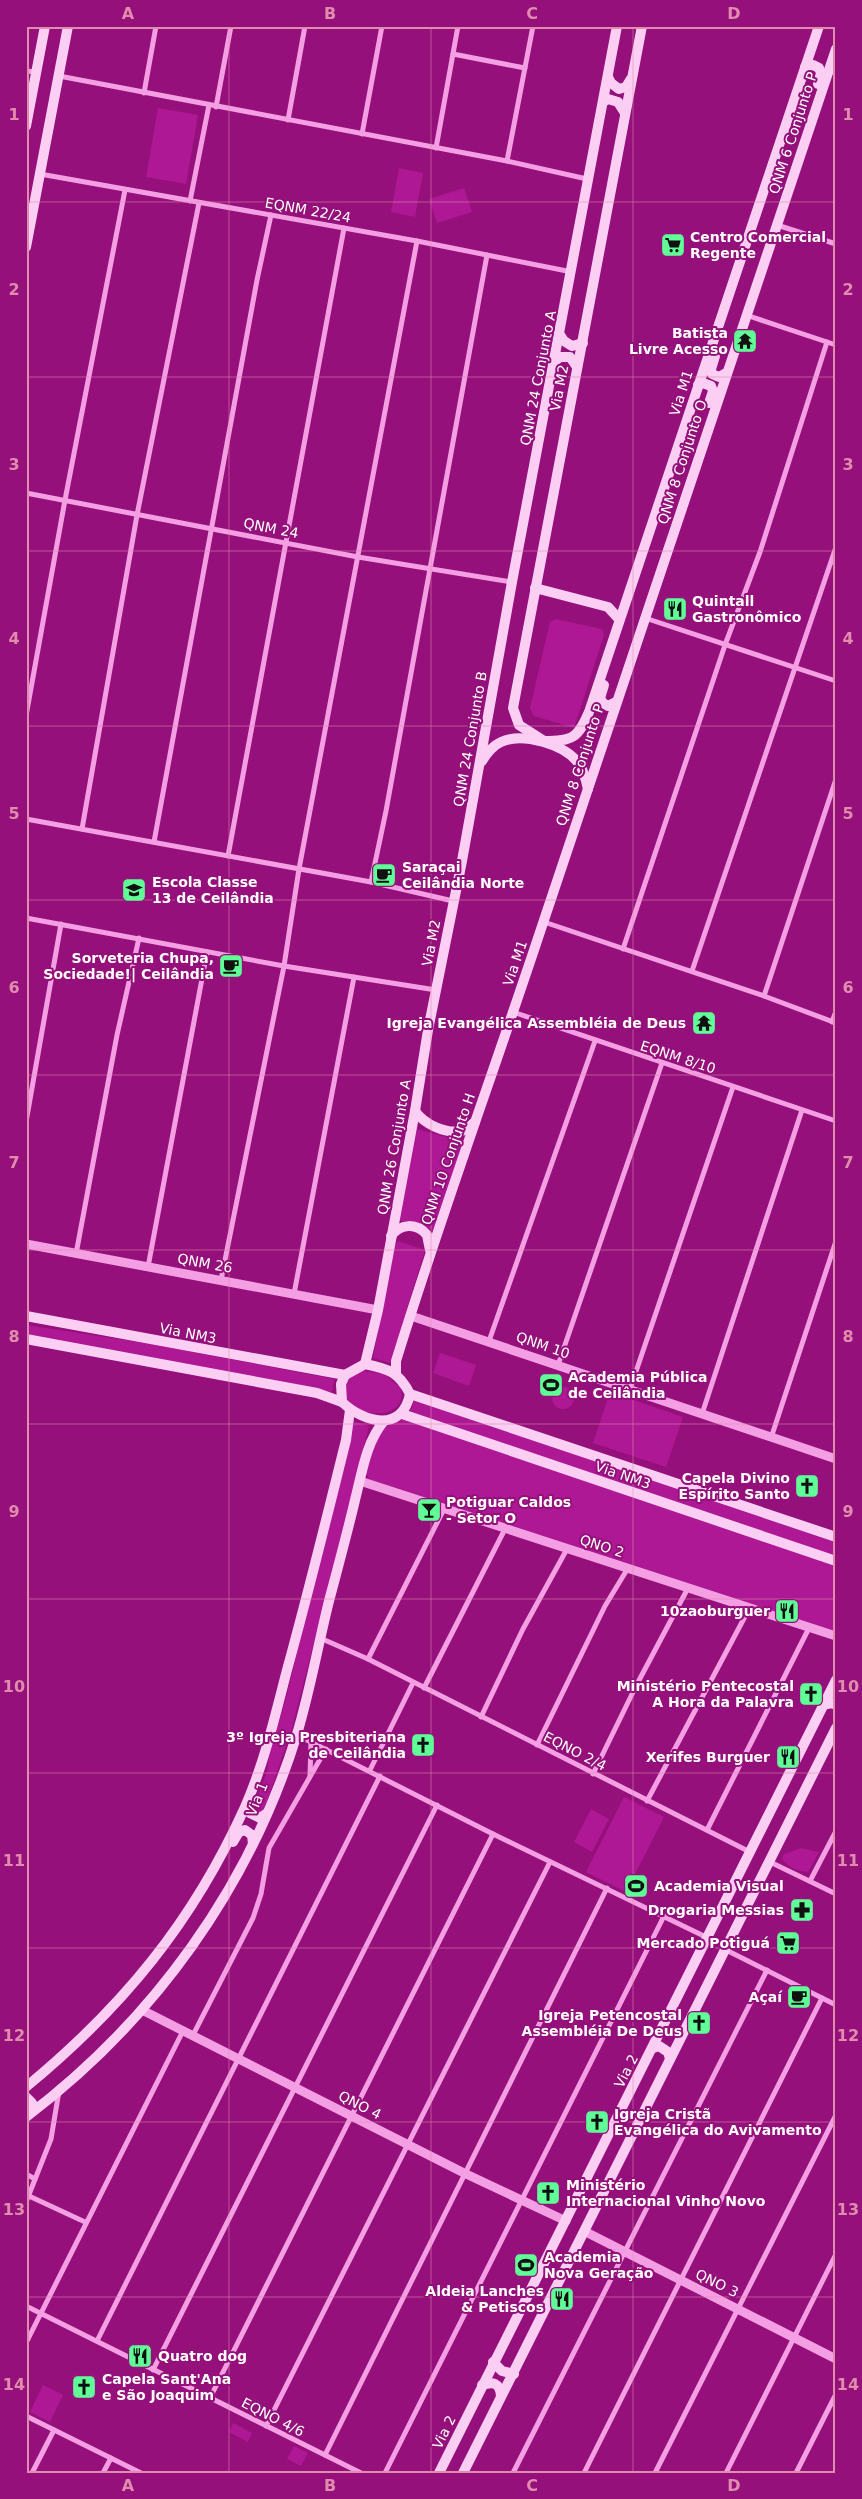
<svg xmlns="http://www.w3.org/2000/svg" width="862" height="2499" font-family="'DejaVu Sans',sans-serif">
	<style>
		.green { fill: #af1894 }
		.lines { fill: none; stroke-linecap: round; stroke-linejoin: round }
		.minor { stroke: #f49fe4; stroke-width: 5 }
		.tertiary { stroke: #f49fe4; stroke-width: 9 }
		.secondary { stroke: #fdcef4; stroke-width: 10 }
		.grid { fill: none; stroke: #e08cad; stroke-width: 1; stroke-opacity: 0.55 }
		.labels { text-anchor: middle; stroke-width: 4; stroke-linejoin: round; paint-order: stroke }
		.street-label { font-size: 14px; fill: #fff; stroke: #95107b }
		.poi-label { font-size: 14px; font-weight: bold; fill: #fff; stroke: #95107b; text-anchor: end }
		.neatline { fill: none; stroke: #e08cad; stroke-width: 2 }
		.grid-label { font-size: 16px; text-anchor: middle; font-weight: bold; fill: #e08cad }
	</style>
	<rect width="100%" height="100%" fill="#95107b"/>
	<g class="green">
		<path d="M158 108 198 115 186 184 146 177Z"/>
		<path d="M399 168 423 173 415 217 391 212Z"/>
		<path d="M464 188 472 212 437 223 429 199Z"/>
		<path d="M556 619 602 629 604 635 574 728 534 716 530 708 550 622Z"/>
		<path d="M417 1129 464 1142 433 1230 399 1220Z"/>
		<path d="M398 1241 425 1250 390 1363 373 1358 394 1247Z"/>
		<path d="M26 1325 151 1344 334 1379 332 1392 243 1379 26 1335Z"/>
		<path d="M440 1353 476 1365 469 1386 433 1373Z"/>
		<path d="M363 1371 384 1374 400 1387C411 1421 355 1419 346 1398 345 1394 345 1387 345 1383L353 1373Z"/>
		<circle cx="563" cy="1398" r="11"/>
		<path d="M610 1392 683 1417 666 1467 593 1443Z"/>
		<path d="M415 1399 544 1444 836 1541V1556L410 1412Z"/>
		<path d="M404 1420 836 1565V1631L369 1479 366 1473C372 1450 376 1423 404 1420Z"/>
		<path d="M354 1421 369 1426 292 1728 266 1804 263 1810 258 1814 253 1808 267 1772 269 1755 286 1698Z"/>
		<path d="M624 1797 664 1817 626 1892 586 1872Z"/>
		<path d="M591 1809 609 1819 592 1852 574 1842Z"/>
		<path d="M801 1848 819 1852 808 1872C797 1871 789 1868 782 1859L784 1854Z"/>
		<path d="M43 2385 63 2395 50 2422 30 2412Z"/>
		<path d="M233 2423 252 2433 248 2442 229 2432Z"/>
		<path d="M294 2446 308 2453 301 2466 287 2459Z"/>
	</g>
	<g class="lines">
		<g class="minor">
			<path d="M453 54 525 68"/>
			<path d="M26 71 36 72"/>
			<path d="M59 76 507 161 587 179"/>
			<path d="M144 93 156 26"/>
			<path d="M216 107 231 26"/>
			<path d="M288 120 305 26"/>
			<path d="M362 134 382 26"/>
			<path d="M436 148 458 26"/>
			<path d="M507 161 533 26"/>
			<path d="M40 174 417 241 572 272"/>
			<path d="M190 201 209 105"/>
			<path d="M777 225 836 244"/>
			<path d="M746 315 836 345"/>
			<path d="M26 493 358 557 512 582"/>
			<path d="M645 618 836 681"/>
			<path d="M26 716 65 500 125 190"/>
			<path d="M26 819 371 882 453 901"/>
			<path d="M82 829 137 515 199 203"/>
			<path d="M154 842 257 280 271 215"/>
			<path d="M228 856 344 228"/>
			<path d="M371 882 386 811 487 255"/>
			<path d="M26 918 284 966 436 990"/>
			<path d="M544 922 764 996 836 1023"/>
			<path d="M623 949 725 645 760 552 827 342"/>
			<path d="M692 971 836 547"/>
			<path d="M764 996 836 779"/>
			<path d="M513 1012 836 1121"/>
			<path d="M832 1022 836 1011"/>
			<path d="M26 1122 61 924"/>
			<path d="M76 1254 117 1035 139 938"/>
			<path d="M148 1267 207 952"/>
			<path d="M221 1280 284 966 299 869 417 241"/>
			<path d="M294 1294 354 977"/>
			<path d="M489 1341 595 1041"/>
			<path d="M558 1365 662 1063"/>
			<path d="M630 1389 733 1087"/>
			<path d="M702 1414 802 1110"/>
			<path d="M771 1438 836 1241"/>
			<path d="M320 1638 368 1659 750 1852"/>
			<path d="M368 1659 444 1509"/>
			<path d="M424 1688 505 1529"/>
			<path d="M481 1717 523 1629 567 1549"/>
			<path d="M297 1735 493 1834 706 1937"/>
			<path d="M537 1745 605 1606 628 1568"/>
			<path d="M370 1770 413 1683"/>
			<path d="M593 1774 636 1686 688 1588"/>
			<path d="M310 1776 311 1742"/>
			<path d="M647 1801 749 1609"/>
			<path d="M707 1830 809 1628"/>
			<path d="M770 1862 836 1894"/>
			<path d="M810 1881 836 1831"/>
			<path d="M726 1950 836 2005"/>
			<path d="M192 2037 253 1918 261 1894 269 1848 326 1749"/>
			<path d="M26 2174 35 2179"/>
			<path d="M29 2196 85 2222"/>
			<path d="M26 2202 51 2139 59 2091"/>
			<path d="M26 2306 361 2473"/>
			<path d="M97 2341 380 1776"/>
			<path d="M26 2343 183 2031"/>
			<path d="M153 2370 437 1805"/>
			<path d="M210 2398 493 1834"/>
			<path d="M26 2416 141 2473"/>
			<path d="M266 2426 550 1862"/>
			<path d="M325 2455 607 1888"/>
			<path d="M32 2473 54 2430"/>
			<path d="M103 2473 111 2458"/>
			<path d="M385 2473 664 1916"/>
			<path d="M513 2473 767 1970"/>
			<path d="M584 2473 822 1998"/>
			<path d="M655 2473 836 2115"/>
			<path d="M726 2473 836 2254"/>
			<path d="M796 2473 836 2394"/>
		</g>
		<g class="tertiary">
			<path d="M26 1244 378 1310"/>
			<path d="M411 1316 836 1459"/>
			<path d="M360 1481 836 1636"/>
			<path d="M142 2010 464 2173 566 2221"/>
			<path d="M586 2232 836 2359"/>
		</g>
		<g class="secondary">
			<path d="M805 67 813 65 819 68 821 73 818 84"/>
			<path d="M608 77 611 83 619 89 626 87 631 79"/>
			<path d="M603 102 608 99 618 102 625 113"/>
			<path d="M26 126 45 26"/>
			<path d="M26 247 68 26"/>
			<path d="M560 335 564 341 572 346 583 343"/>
			<path d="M715 356 711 369 712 374 719 377 726 373"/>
			<path d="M554 362 560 357H570L577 367"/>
			<path d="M698 385 703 383 711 386 713 391 709 403"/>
			<path d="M535 588 608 607 619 619"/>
			<path d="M604 685 600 698 603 703 608 706 616 702"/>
			<path d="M544 741C573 741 578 738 589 712L819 26"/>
			<path d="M544 741 519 725 513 708 642 26"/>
			<path d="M482 761C487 753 492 746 501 742 522 732 565 744 579 764 584 771 586 780 588 789"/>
			<path d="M415 1111C424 1124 445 1134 461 1131 466 1130 471 1125 475 1122"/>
			<path d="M391 1236C401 1223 417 1223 427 1235L430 1250"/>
			<path d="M26 1316 345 1375"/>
			<path d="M26 1339 317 1393 342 1402"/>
			<path d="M365 1364 378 1310 415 1111 428 1030 462 861 512 582 617 26"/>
			<path d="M365 1364C389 1369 399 1372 410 1394 402 1433 364 1423 342 1402L341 1384 345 1375Z"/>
			<path d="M396 1373V1361C441 1215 494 1071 542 926 639 634 736 341 836 49"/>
			<path d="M410 1394 836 1537"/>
			<path d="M402 1414 836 1561"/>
			<path d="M822 1705 832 1703 836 1705"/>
			<path d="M253 1800 250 1808V1813L260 1818 266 1814"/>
			<path d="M233 1842 239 1832 245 1830 252 1835 253 1844"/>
			<path d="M653 2048 659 2046 668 2052 670 2059"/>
			<path d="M26 2087C123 2007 193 1922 245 1807 264 1764 275 1716 287 1670 308 1594 327 1517 346 1440L350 1410"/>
			<path d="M26 2097 32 2103 29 2114"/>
			<path d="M26 2117C153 2021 250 1887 297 1734 310 1691 318 1645 329 1601 338 1567 347 1534 355 1500 362 1473 366 1442 384 1421"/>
			<path d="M493 2362 502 2371 514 2374"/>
			<path d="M482 2385C493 2381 500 2383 501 2396"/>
			<path d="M439 2473 836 1680"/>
			<path d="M463 2473 836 1728"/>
		</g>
	</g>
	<path class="grid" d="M229 26V2473M431 26V2473M633 26V2473M26 202H836M26 377H836M26 551H836M26 726H836M26 900H836M26 1075H836M26 1250H836M26 1424H836M26 1599H836M26 1773H836M26 1948H836M26 2122H836M26 2297H836"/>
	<defs>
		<symbol id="supermarket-square" viewBox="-11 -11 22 22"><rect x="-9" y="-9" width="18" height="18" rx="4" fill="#61ff97" stroke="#95107b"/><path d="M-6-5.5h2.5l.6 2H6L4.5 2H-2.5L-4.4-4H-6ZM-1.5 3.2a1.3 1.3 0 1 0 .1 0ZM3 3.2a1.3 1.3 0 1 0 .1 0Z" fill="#111"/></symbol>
		<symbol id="temple-square" viewBox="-11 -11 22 22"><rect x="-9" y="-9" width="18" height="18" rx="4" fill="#61ff97" stroke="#95107b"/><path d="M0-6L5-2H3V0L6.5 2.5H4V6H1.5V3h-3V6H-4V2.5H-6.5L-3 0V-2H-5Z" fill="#111"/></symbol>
		<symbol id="restaurant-square" viewBox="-11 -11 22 22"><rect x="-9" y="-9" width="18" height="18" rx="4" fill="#61ff97" stroke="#95107b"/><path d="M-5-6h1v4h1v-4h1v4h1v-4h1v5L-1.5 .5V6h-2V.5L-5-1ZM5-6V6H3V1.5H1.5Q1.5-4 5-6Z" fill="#111"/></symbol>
		<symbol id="cafe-square" viewBox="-11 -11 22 22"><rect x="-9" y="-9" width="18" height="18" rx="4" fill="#61ff97" stroke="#95107b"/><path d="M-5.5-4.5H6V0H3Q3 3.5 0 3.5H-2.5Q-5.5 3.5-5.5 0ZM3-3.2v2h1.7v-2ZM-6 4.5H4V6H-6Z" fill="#111"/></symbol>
		<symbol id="school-square" viewBox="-11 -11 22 22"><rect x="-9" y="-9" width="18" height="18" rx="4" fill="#61ff97" stroke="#95107b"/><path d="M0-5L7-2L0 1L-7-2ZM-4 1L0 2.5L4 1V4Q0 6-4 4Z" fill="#111"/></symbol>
		<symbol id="stadium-square" viewBox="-11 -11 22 22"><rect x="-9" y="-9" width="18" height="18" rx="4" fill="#61ff97" stroke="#95107b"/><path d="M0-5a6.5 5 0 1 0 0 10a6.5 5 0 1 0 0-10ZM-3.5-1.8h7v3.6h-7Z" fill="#111"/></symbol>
		<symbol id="church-square" viewBox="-11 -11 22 22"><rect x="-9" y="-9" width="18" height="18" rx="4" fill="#61ff97" stroke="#95107b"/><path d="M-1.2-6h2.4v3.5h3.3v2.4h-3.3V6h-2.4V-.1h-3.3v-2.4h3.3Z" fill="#111"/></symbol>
		<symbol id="bar-square" viewBox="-11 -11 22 22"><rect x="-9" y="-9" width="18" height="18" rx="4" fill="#61ff97" stroke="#95107b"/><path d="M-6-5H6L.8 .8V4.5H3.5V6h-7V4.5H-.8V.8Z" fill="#111"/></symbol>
		<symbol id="pharmacy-square" viewBox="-11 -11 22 22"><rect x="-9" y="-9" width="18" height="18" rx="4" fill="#61ff97" stroke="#95107b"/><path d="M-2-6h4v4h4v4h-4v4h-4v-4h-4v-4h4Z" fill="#111"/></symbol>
	</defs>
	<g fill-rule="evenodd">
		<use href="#supermarket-square" x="659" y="231" width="28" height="28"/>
		<use href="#temple-square" x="731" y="327" width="28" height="28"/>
		<use href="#restaurant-square" x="661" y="595" width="28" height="28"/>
		<use href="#cafe-square" x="370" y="861" width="28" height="28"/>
		<use href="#school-square" x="120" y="876" width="28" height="28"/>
		<use href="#cafe-square" x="217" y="952" width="28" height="28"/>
		<use href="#temple-square" x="690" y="1009" width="28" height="28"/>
		<use href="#stadium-square" x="537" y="1371" width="28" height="28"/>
		<use href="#church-square" x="793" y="1472" width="28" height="28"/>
		<use href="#bar-square" x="415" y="1496" width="28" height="28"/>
		<use href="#restaurant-square" x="773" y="1597" width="28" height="28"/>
		<use href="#church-square" x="797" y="1680" width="28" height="28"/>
		<use href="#church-square" x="409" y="1731" width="28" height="28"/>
		<use href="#restaurant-square" x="774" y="1743" width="28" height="28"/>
		<use href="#stadium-square" x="622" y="1872" width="28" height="28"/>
		<use href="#pharmacy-square" x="788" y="1896" width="28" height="28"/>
		<use href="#supermarket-square" x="774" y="1929" width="28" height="28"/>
		<use href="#cafe-square" x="785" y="1983" width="28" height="28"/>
		<use href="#church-square" x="685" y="2009" width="28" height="28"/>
		<use href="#church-square" x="583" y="2108" width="28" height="28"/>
		<use href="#church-square" x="534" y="2179" width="28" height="28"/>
		<use href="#stadium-square" x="512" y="2251" width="28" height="28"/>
		<use href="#restaurant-square" x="548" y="2285" width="28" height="28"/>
		<use href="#restaurant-square" x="126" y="2342" width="28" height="28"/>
		<use href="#church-square" x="70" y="2373" width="28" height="28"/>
	</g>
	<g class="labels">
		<g class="street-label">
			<text transform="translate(793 133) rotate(-72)" y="5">QNM 6 Conjunto P</text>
			<text transform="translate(308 210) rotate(10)" y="5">EQNM 22/24</text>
			<text transform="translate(538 378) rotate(-79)" y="5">QNM 24 Conjunto A</text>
			<text transform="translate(559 388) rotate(-79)" y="5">Via M2</text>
			<text transform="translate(681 393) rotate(-72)" y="5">Via M1</text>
			<text transform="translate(682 462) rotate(-72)" y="5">QNM 8 Conjunto O</text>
			<text transform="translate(271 528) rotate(11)" y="5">QNM 24</text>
			<text transform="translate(470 739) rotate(-80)" y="5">QNM 24 Conjunto B</text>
			<text transform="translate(580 765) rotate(-72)" y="5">QNM 8 Conjunto P</text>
			<text transform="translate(431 943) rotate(-79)" y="5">Via M2</text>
			<text transform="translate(515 963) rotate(-71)" y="5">Via M1</text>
			<text transform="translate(678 1057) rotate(18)" y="5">EQNM 8/10</text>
			<text transform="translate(394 1147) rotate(-80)" y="5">QNM 26 Conjunto A</text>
			<text transform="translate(448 1159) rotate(-71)" y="5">QNM 10 Conjunto H</text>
			<text transform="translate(205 1263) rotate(10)" y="5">QNM 26</text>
			<text transform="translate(188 1333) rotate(11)" y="5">Via NM3</text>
			<text transform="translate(543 1345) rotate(19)" y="5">QNM 10</text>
			<text transform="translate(623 1475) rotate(19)" y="5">Via NM3</text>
			<text transform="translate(602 1546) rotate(18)" y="5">QNO 2</text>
			<text transform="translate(575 1751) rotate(27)" y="5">EQNO 2/4</text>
			<text transform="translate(257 1799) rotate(-68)" y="5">Via 1</text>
			<text transform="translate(626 2071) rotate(-63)" y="5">Via 2</text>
			<text transform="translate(360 2105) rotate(27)" y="5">QNO 4</text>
			<text transform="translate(717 2283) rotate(26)" y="5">QNO 3</text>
			<text transform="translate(273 2417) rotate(27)" y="5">EQNO 4/6</text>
			<text transform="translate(444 2432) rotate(-64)" y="5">Via 2</text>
		</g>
		<g class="poi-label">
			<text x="690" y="242" text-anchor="start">Centro Comercial<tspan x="690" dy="16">Regente</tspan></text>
			<text x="728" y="338">Batista<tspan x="728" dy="16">Livre Acesso</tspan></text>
			<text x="692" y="606" text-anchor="start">Quintall<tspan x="692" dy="16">Gastronômico</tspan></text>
			<text x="402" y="872" text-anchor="start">Saraçai<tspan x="402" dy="16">Ceilândia Norte</tspan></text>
			<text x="152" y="887" text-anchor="start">Escola Classe<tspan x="152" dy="16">13 de Ceilândia</tspan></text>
			<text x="214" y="963">Sorveteria Chupa,<tspan x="214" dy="16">Sociedade!| Ceilândia</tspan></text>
			<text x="686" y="1028">Igreja Evangélica Assembléia de Deus</text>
			<text x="568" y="1382" text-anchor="start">Academia Pública<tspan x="568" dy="16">de Ceilândia</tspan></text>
			<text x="790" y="1483">Capela Divino<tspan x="790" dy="16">Espírito Santo</tspan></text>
			<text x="446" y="1507" text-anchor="start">Potiguar Caldos<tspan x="446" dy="16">- Setor O</tspan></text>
			<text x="770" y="1616">10zaoburguer</text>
			<text x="794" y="1691">Ministério Pentecostal<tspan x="794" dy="16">A Hora da Palavra</tspan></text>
			<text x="406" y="1742">3º Igreja Presbiteriana<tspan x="406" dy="16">de Ceilândia</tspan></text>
			<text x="770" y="1762">Xerifes Burguer</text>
			<text x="654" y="1891" text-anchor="start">Academia Visual</text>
			<text x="784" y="1915">Drogaria Messias</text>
			<text x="770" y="1948">Mercado Potiguá</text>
			<text x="782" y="2002">Açaí</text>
			<text x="682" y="2020">Igreja Petencostal<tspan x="682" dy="16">Assembléia De Deus</tspan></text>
			<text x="614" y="2119" text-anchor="start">Igreja Cristã<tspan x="614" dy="16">Evangélica do Avivamento</tspan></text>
			<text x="566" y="2190" text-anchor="start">Ministério<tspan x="566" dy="16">Internacional Vinho Novo</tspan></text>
			<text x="544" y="2262" text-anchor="start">Academia<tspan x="544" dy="16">Nova Geração</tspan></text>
			<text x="544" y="2296">Aldeia Lanches<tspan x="544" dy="16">&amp; Petiscos</tspan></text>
			<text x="158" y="2361" text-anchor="start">Quatro dog</text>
			<text x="102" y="2384" text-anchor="start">Capela Sant'Ana<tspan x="102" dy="16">e São Joaquim</tspan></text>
		</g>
	</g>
	<rect width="862" height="2499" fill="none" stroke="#95107b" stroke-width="55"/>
	<rect x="28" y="28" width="806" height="2444" class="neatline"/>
	<g class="grid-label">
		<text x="128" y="19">A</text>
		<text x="330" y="19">B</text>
		<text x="532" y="19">C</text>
		<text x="734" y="19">D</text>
		<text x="14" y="120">1</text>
		<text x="848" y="120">1</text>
		<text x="14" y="295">2</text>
		<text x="848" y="295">2</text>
		<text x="14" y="470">3</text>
		<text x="848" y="470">3</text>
		<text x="14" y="644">4</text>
		<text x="848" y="644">4</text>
		<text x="14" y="819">5</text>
		<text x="848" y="819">5</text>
		<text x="14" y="993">6</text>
		<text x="848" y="993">6</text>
		<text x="14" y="1168">7</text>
		<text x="848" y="1168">7</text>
		<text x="14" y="1342">8</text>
		<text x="848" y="1342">8</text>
		<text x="14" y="1517">9</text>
		<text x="848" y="1517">9</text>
		<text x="14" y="1692">10</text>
		<text x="848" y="1692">10</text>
		<text x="14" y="1866">11</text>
		<text x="848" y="1866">11</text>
		<text x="14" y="2041">12</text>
		<text x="848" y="2041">12</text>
		<text x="14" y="2215">13</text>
		<text x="848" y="2215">13</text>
		<text x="14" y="2390">14</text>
		<text x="848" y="2390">14</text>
		<text x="128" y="2491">A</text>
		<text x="330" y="2491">B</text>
		<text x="532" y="2491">C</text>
		<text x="734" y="2491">D</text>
	</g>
</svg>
